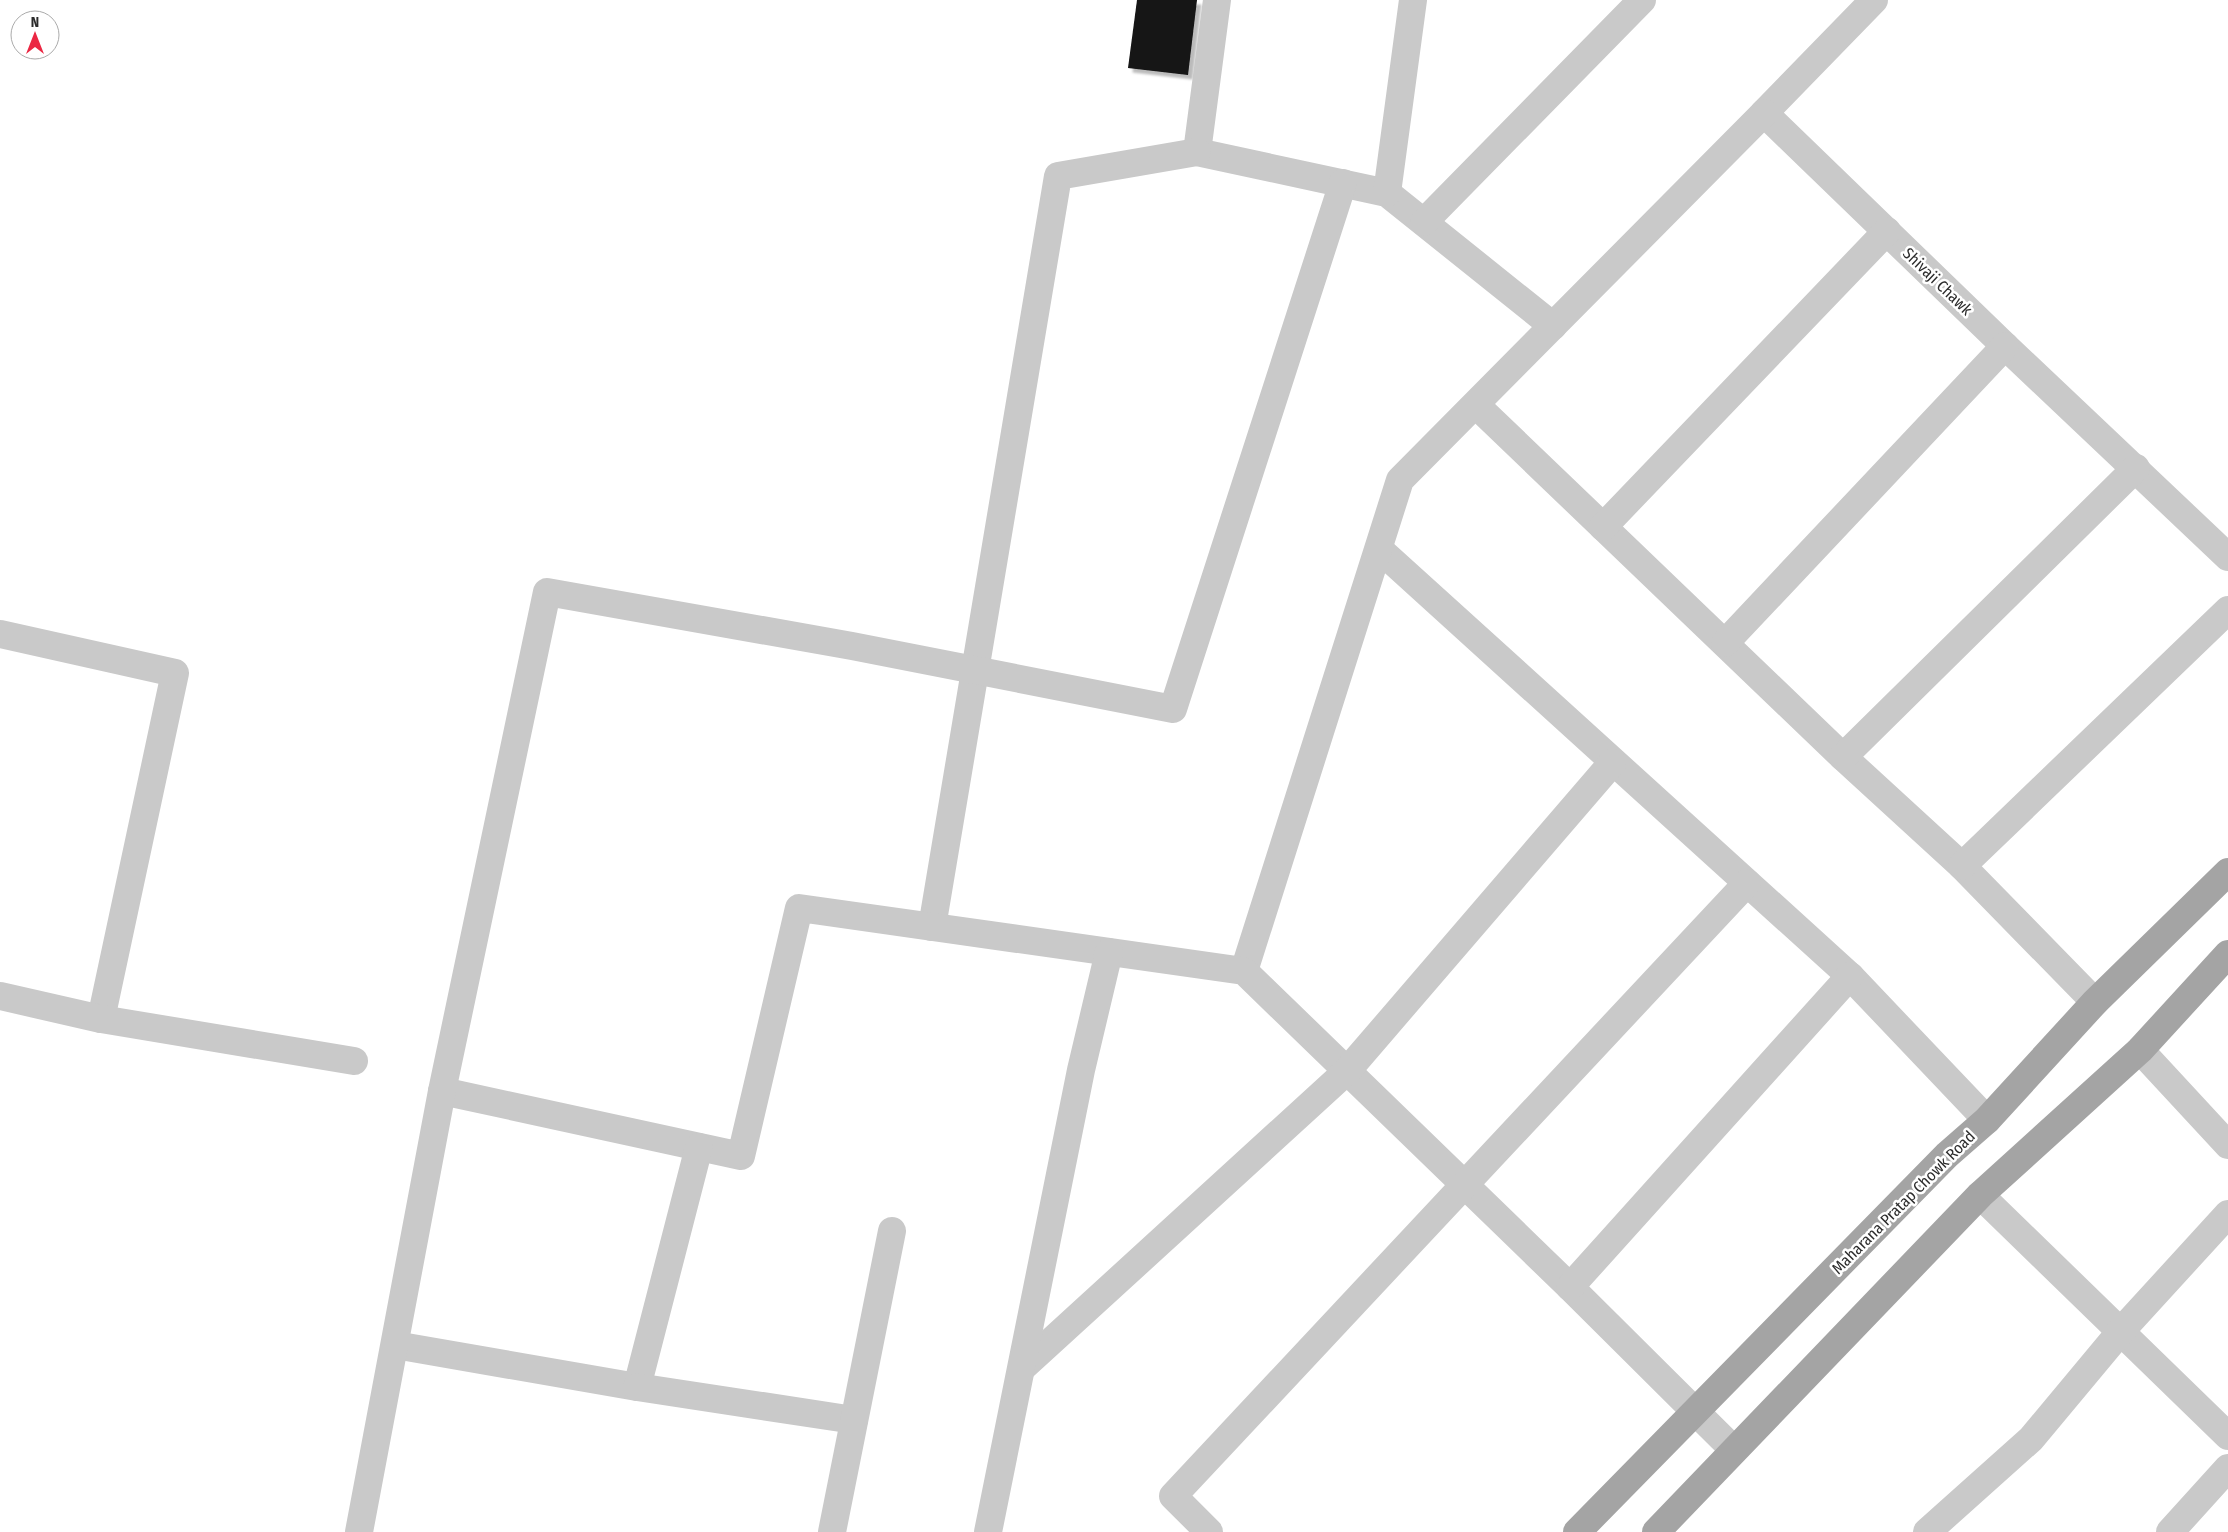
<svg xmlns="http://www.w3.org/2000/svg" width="2228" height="1532" font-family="'Fira Sans Condensed',sans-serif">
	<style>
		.building { fill: #131313; filter: url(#shadow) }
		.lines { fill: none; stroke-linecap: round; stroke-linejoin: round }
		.minor { stroke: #c9c9c9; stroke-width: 28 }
		.major { stroke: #a4a4a4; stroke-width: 28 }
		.labels { text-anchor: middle; stroke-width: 5; stroke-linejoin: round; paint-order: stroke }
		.street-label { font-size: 16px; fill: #2c2c2c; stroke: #fff }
	</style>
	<defs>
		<filter id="shadow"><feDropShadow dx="4.5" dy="4.5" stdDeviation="1" flood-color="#0004"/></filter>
	</defs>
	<rect width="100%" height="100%" fill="#fff"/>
	<path class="building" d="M1137 0H1197L1188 75 1128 68Z"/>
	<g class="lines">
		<g class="minor">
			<path d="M1217 0 1197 152 1387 193 1553 326"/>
			<path d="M1874 0 1764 113 2005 346 2228 557"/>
			<path d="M1387 193 1413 0"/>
			<path d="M1424 222 1642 0"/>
			<path d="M1476 405 1843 757 1962 866 2095 1002"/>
			<path d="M1603 527 1887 231"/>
			<path d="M1379 549 1850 976 1987 1120"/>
			<path d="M0 634 175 673 101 1019"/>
			<path d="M1725 643 2005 346"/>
			<path d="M1843 757 2136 468"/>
			<path d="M1962 866 2228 610"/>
			<path d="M932 927 1058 176 1197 152"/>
			<path d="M1244 971 1400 480 1764 113"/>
			<path d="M0 996 101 1019 354 1061"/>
			<path d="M2140 1050 2228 1145"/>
			<path d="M442 1091 741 1156 799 908 1244 971 1570 1287 1734 1450"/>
			<path d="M1980 1195 2228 1436"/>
			<path d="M1570 1287 1850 976"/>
			<path d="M395 1345 637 1387 699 1147"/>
			<path d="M1022 1368 1347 1071 1612 763"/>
			<path d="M637 1387 854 1420"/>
			<path d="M359 1532 442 1091 547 592 852 646 1173 709 1343 183"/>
			<path d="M832 1532 892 1231"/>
			<path d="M988 1532 1081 1070 1109 952"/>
			<path d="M1209 1532 1173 1496 1747 883"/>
			<path d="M1927 1532 2031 1439 2121 1331 2228 1214"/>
			<path d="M2170 1532 2228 1468"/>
		</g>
		<g class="major">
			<path d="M1577 1532 1947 1155 1987 1120 2095 1002 2228 872"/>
			<path d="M1656 1532 1980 1195 2140 1050 2228 954"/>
		</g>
	</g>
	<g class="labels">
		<g class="street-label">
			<text transform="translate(1938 281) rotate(44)" y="6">Shivaji Chawk</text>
			<text transform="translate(1903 1202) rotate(-45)" y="6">Maharana Pratap Chowk Road</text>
		</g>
	</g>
	<g transform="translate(35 35)"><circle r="24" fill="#ffffff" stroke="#ababab"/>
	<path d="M0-4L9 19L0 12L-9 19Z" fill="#eb2743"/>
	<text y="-8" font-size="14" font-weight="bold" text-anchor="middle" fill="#2c2c2c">N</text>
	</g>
</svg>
